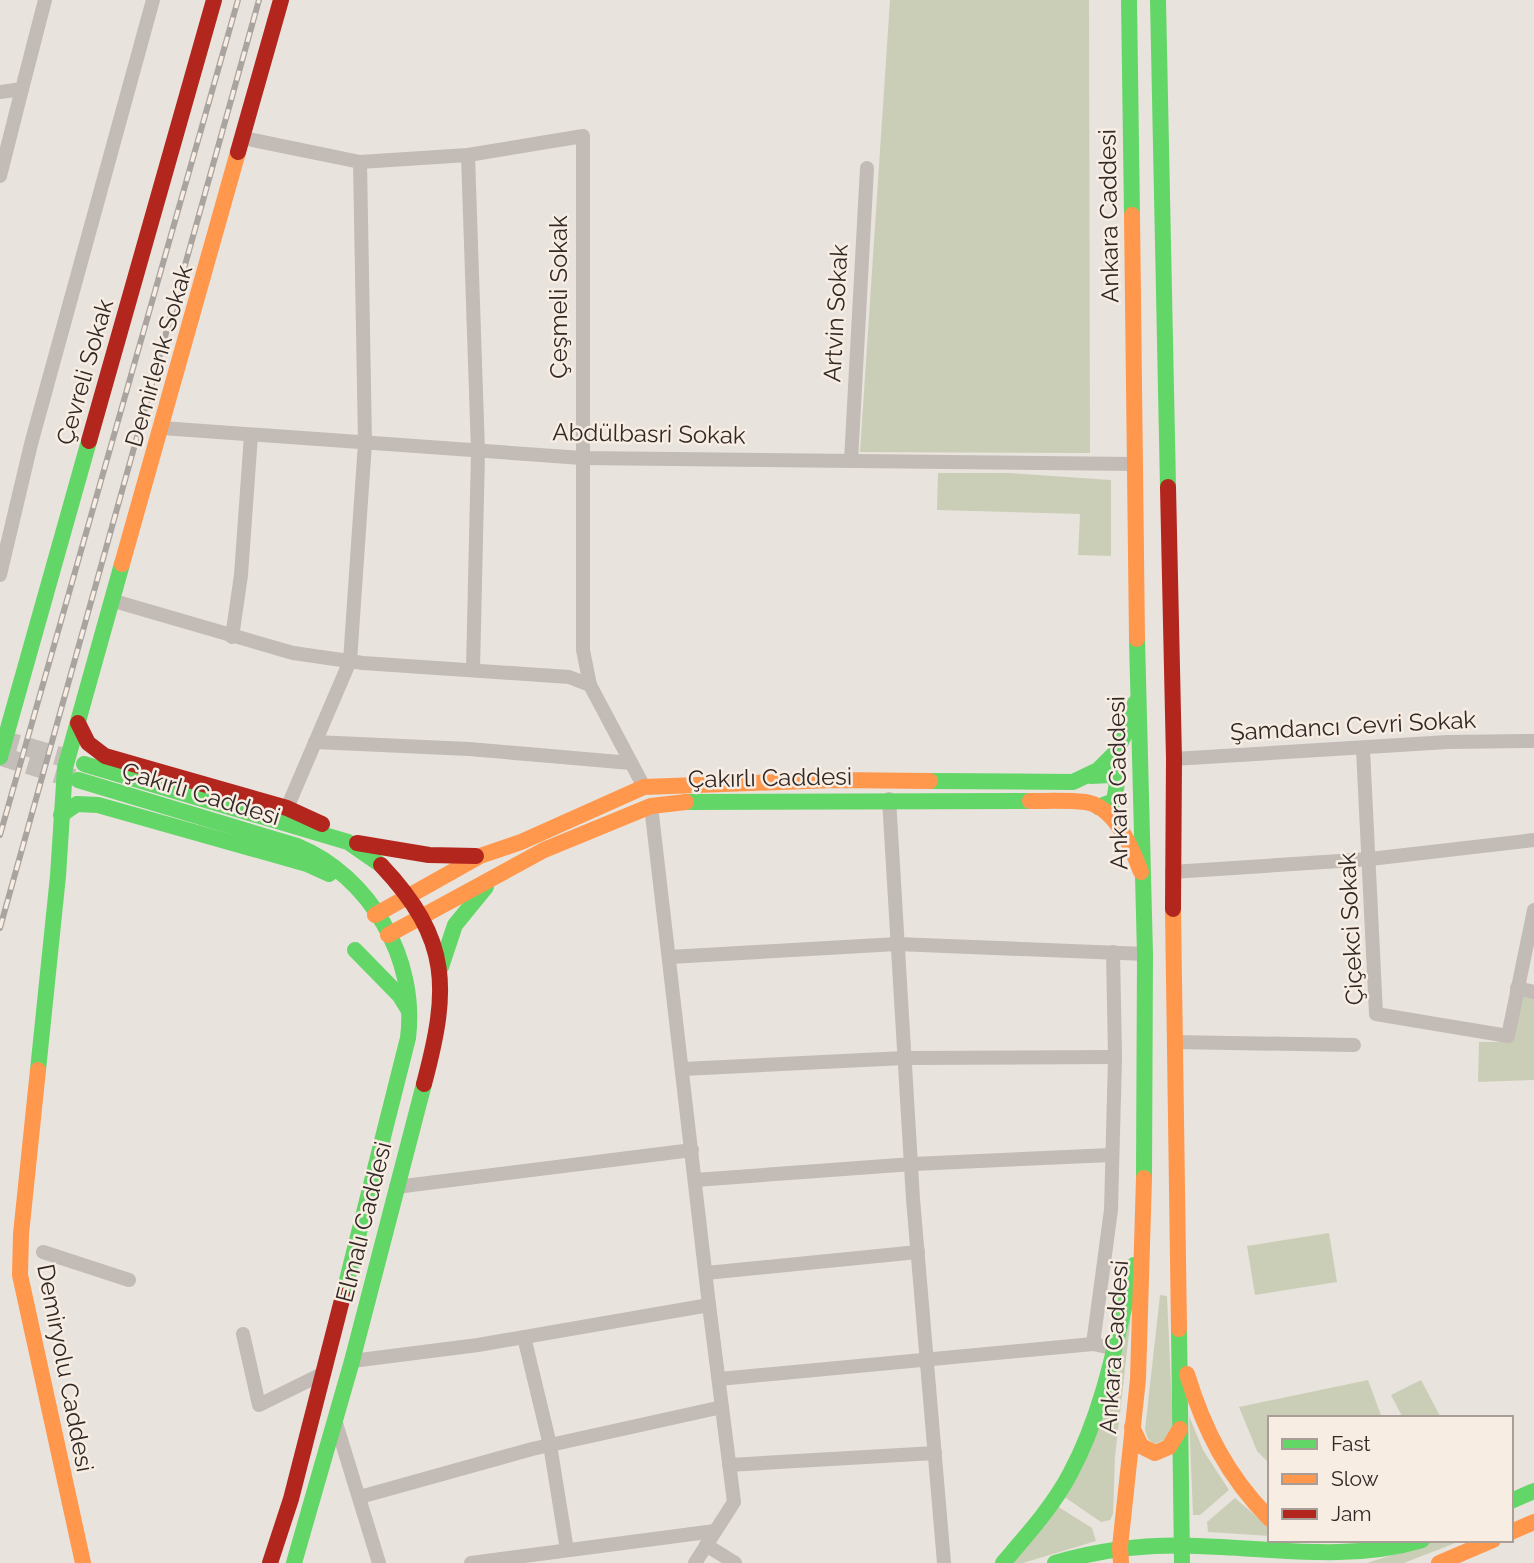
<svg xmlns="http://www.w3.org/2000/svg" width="1534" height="1563" font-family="Raleway,sans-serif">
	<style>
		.green { fill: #cbceb7 }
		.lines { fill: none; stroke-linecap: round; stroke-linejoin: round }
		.secondary-tunnel { stroke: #c4beb8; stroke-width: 19; stroke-dasharray: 19 10; stroke-linecap: butt }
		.street { stroke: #c2bbb6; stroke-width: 14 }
		.fast { stroke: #63d668; stroke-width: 16 }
		.slow { stroke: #ff974d; stroke-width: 16 }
		.jam { stroke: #b3261e; stroke-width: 16 }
		.rail-casing { stroke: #aaa4a0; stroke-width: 6 }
		.rail { stroke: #f7ede3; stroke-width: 3.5; stroke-dasharray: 10; stroke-linecap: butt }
		.labels { text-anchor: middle; stroke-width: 5; stroke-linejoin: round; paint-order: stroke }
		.street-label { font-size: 24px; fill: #322825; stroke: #f7ede3 }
	</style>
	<rect width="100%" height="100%" fill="#e9e3dd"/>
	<g class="green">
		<path d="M890 0H1089L1090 453 860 452Z"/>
		<path d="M938 473H1009L1111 480V556L1078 555 1080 514 937 510Z"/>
		<path d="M1518 995 1534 998V1080L1478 1082 1479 1042H1506Z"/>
		<path d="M1329 1233 1337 1282 1255 1295 1247 1246Z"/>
		<path d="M1160 1295 1167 1296 1173 1429 1169 1438 1154 1444 1148 1439 1145 1430Z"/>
		<path d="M1131 1316 1115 1457 1113 1514 1110 1520 1101 1522 1063 1496Z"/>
		<path d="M1368 1380 1382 1418H1270V1464L1257 1451 1239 1407Z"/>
		<path d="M1421 1380 1441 1418H1403L1391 1395Z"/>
		<path d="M1189 1416 1203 1450 1229 1490 1200 1515H1193Z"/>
		<path d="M1235 1498 1270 1528V1536L1208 1532 1207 1522Z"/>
		<path d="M1057 1506 1092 1528 1096 1541 1023 1563H1011Z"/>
		<path d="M1439 1540H1463L1404 1563H1367Z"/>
	</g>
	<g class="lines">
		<g class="secondary-tunnel">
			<path d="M0 739 83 763"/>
			<path d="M0 756 78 780"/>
		</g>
		<g class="street">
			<path d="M0 92 22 89 45 0"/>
			<path d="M243 138 360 162 468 155 583 136V650L590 685 644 787"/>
			<path d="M468 155 478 452 473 669"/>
			<path d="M0 176 22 89"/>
			<path d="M162 428 582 458 1136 464"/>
			<path d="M851 461 867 168"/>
			<path d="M0 575 31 444 153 0"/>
			<path d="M114 601 293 653 363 663 569 677 590 685"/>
			<path d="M232 637 241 575 251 435"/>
			<path d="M315 742 469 749 631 763"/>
			<path d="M1363 749 1376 1014 1508 1036 1534 910"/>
			<path d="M1174 759 1448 742 1534 741"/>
			<path d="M889 799 913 1199 944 1563"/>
			<path d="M287 808 350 661 365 443 360 162"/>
			<path d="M1172 872 1370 859 1534 840"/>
			<path d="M670 957 897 944 1145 954"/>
			<path d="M1517 988 1534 992"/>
			<path d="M1174 1042 1354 1045"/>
			<path d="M683 1069 904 1058 1115 1057"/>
			<path d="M695 1180 913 1164 1111 1155"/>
			<path d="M396 1187 692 1150"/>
			<path d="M43 1252 129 1280"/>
			<path d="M706 1273 918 1252"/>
			<path d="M243 1334 259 1405 324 1373"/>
			<path d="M524 1337 550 1445 567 1550"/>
			<path d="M1093 1344 1111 1210 1115 1057 1113 952"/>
			<path d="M352 1361 478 1345 709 1305 651 806"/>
			<path d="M719 1379 1093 1344 1112 1348"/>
			<path d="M335 1420 379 1563"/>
			<path d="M729 1465 935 1453"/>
			<path d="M360 1497 532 1449 722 1407"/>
			<path d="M706 1545 735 1563"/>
			<path d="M471 1563 715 1531"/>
			<path d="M695 1563 734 1502 709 1305"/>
		</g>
		<g class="fast">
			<path d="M1129 0 1132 215"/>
			<path d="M1158 0 1168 487"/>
			<path d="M1137 639 1145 954 1144 1178"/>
			<path d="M0 757 89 441"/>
			<path d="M84 764 348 842 381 865"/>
			<path d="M1091 776 1111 775 1117 783 1114 801 1098 807"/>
			<path d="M78 780 297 846C370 876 418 959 408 1038L343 1296"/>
			<path d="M930 781 1073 782 1098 770 1116 752 1127 730 1135 703"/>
			<path d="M686 802 1030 801"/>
			<path d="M61 815 77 804 98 805 307 864 329 874"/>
			<path d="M355 950 400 996 408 1009"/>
			<path d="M441 967 455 925 486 887"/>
			<path d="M38 1070 58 876 65 768 122 564"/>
			<path d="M1179 1329 1182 1563"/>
			<path d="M1511 1501 1534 1491"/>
			<path d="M294 1563 352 1361 424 1084"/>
			<path d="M1003 1563C1027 1535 1053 1506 1070 1474 1105 1409 1117 1335 1134 1265"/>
			<path d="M1055 1563C1102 1549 1149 1544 1198 1546 1273 1548 1348 1562 1422 1540"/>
		</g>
		<g class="slow">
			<path d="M1132 215 1137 639"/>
			<path d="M122 564 238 152"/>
			<path d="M1030 801C1048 801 1068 800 1085 802 1115 806 1132 848 1141 872"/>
			<path d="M1173 909 1179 1329"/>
			<path d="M375 915 480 856 521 842 644 787 834 780 930 781"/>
			<path d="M388 935 544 850 651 806 686 802"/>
			<path d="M38 1070 21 1234 20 1275 83 1563"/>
			<path d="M1187 1374C1204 1430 1228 1477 1270 1519"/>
			<path d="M1132 1427 1141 1446 1155 1453 1169 1447 1180 1429"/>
			<path d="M1511 1532 1534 1522"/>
			<path d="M1121 1563 1120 1547 1138 1379 1144 1178"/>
			<path d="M1439 1563 1493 1540"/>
		</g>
		<g class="jam">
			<path d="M238 152 281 0"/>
			<path d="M89 441 214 0"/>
			<path d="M1168 487 1174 759 1173 909"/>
			<path d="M78 723 88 743 105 756 287 808 322 824"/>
			<path d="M357 843 429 855 476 856"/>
			<path d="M381 865C452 940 449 990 424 1084"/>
			<path d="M270 1563 291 1499 343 1296"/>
		</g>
		<defs>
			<g id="rail">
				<path d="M0 835 238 0"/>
				<path d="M0 928 259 0"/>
			</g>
		</defs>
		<use href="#rail" class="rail-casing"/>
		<use href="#rail" class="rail"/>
	</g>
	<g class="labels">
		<g class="street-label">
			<text transform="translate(1109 216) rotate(-91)" y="8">Ankara Caddesi</text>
			<text transform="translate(559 297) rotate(-90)" y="8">Çeşmeli Sokak</text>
			<text transform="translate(836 313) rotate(-87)" y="8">Artvin Sokak</text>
			<text transform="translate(159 356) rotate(-74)" y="8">Demirlenk Sokak</text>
			<text transform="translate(85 372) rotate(-74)" y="8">Çevreli Sokak</text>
			<text transform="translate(649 434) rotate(1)" y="8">Abdülbasri Sokak</text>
			<text transform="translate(1353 726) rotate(-3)" y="8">Şamdancı Cevri Sokak</text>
			<text transform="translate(770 778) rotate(-1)" y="8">Çakırlı Caddesi</text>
			<text transform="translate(1118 783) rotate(-91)" y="8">Ankara Caddesi</text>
			<text transform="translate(201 794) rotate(17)" y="8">Çakırlı Caddesi</text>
			<text transform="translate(1351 929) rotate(-93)" y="8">Çiçekci Sokak</text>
			<text transform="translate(364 1222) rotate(-76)" y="8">Elmalı Caddesi</text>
			<text transform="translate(1114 1347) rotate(-86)" y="8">Ankara Caddesi</text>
			<text transform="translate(65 1368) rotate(79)" y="8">Demiryolu Caddesi</text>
		</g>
	</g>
	<rect x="1268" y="1416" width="245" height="126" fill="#f7ede3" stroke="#a89e97" stroke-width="2"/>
	<rect x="1282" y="1439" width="35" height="10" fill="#63d668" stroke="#a89e97" stroke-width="2"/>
	<text x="1331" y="1451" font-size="21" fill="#322825">Fast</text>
	<rect x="1282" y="1474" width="35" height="10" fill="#ff974d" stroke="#a89e97" stroke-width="2"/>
	<text x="1331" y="1486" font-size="21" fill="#322825">Slow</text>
	<rect x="1282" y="1509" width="35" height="10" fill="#b3261e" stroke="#a89e97" stroke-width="2"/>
	<text x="1331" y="1521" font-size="21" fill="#322825">Jam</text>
</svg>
